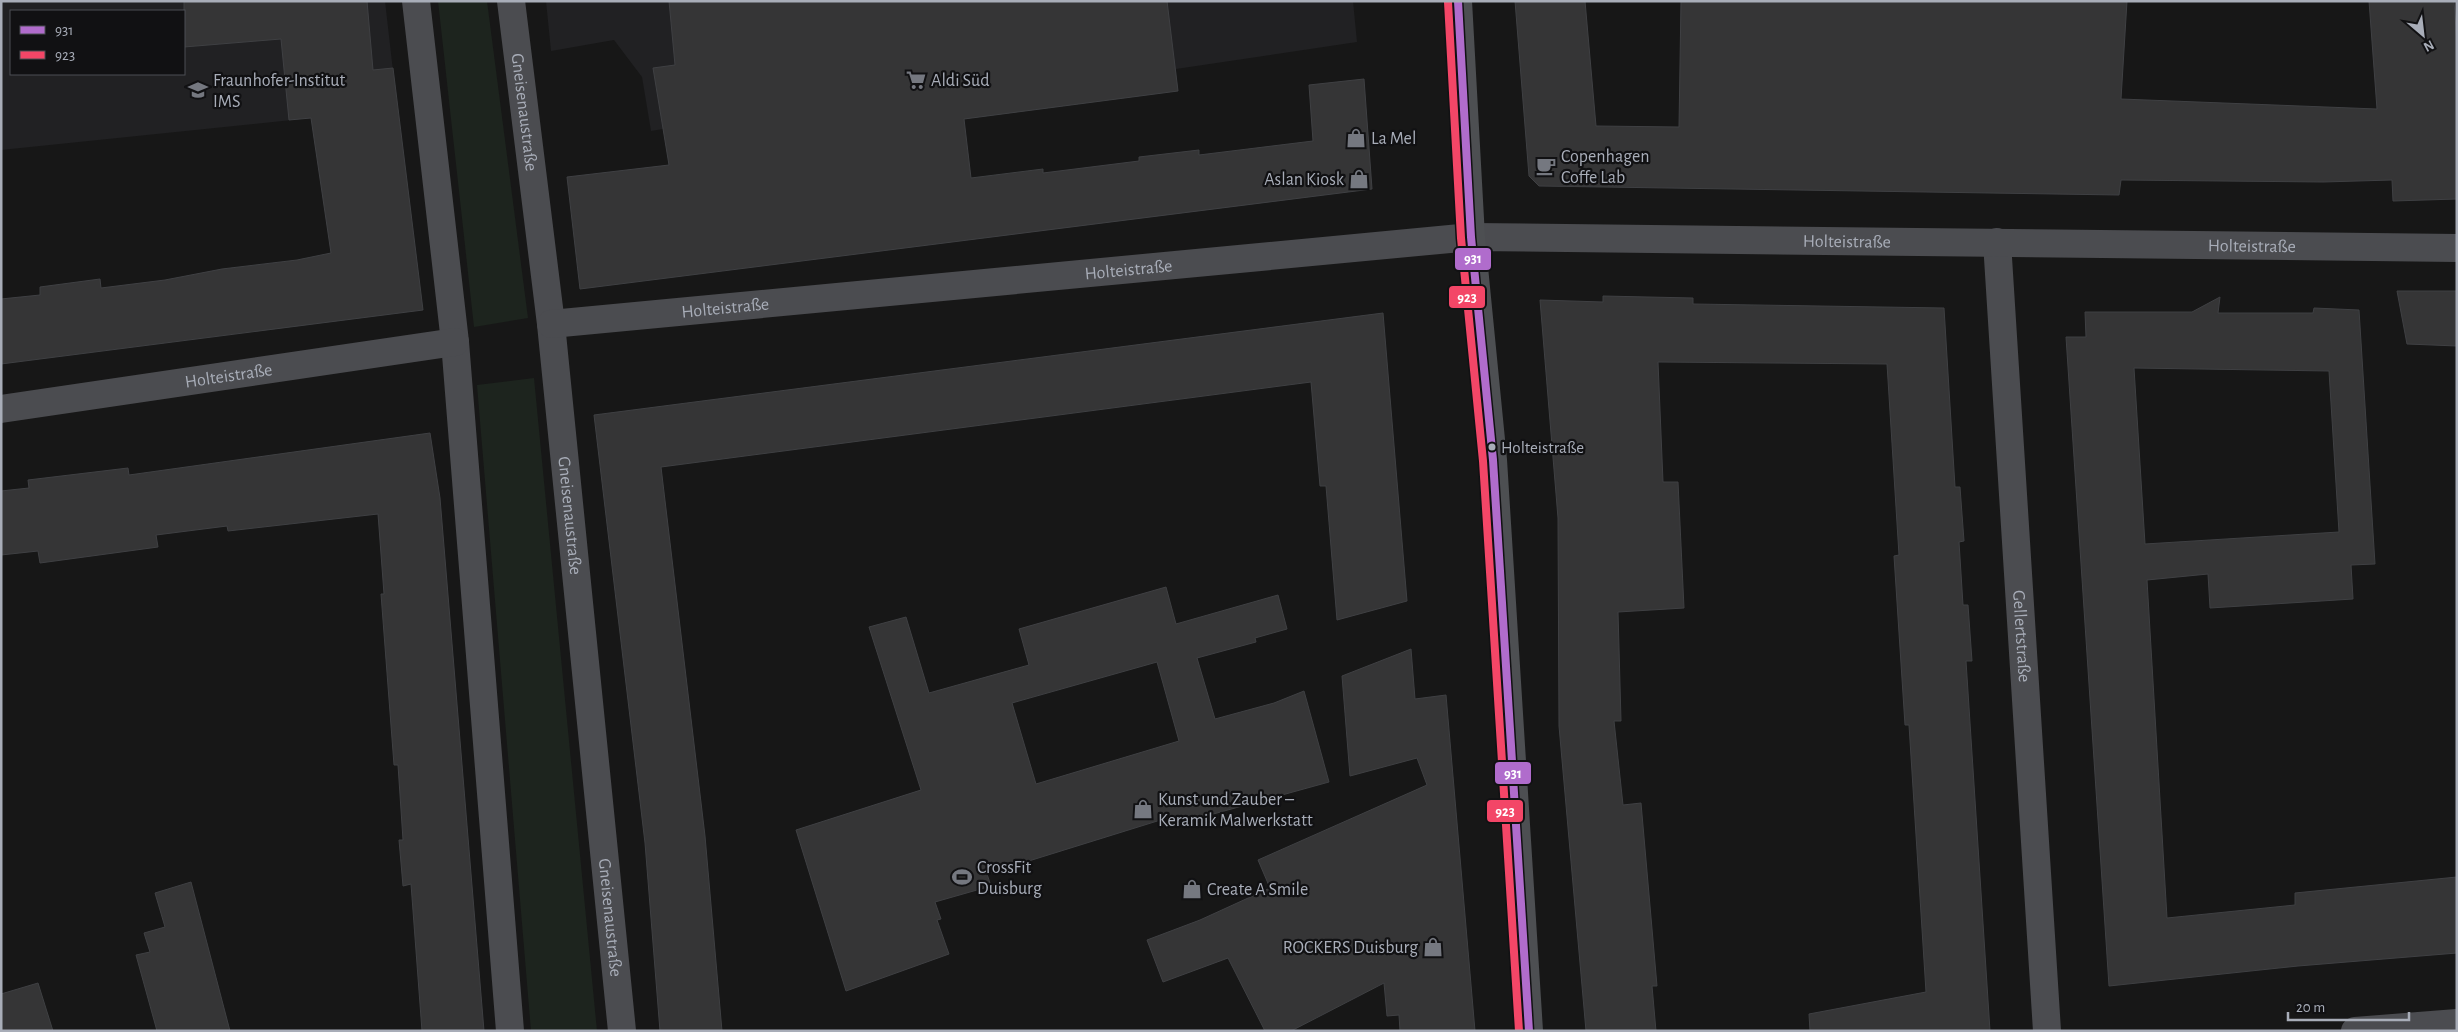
<svg xmlns="http://www.w3.org/2000/svg" width="2458" height="1032" font-family="'Alegreya Sans',sans-serif">
	<style>
		.built { fill: #212123; fill-rule: evenodd }
		.green { fill: #1d241e }
		.building { fill: #353536; stroke: #3f4043; fill-rule: evenodd }
		.lines { fill: none; stroke-linecap: round; stroke-linejoin: round }
		.minor { stroke: #4b4c50; stroke-width: 28 }
		.major { stroke: #4d4f52; stroke-width: 28 }
		.bus-1-casing { stroke: #111113; stroke-width: 11 }
		.bus-2-casing { stroke: #111113; stroke-width: 11 }
		.bus-1 { stroke: #b06ccc; stroke-width: 8 }
		.bus-2 { stroke: #f34667; stroke-width: 8 }
		.bus-dot { fill: #a8adb8; stroke: #111113; stroke-width: 2 }
		.labels { text-anchor: middle; stroke-width: 4.5; stroke-linejoin: round; paint-order: stroke }
		.bus-label { font-size: 17px; fill: #a8adb8; stroke: #111113; text-anchor: start }
		.poi-label { font-size: 18px; fill: #a8adb8; stroke: #111113; text-anchor: start }
		.street-label { font-size: 18px; fill: #a8adb8; stroke: #111113 }
		.line-badge { stroke: #111113; stroke-width: 2 }
		.badge-label { font-size: 14px; text-anchor: middle; font-weight: bold; fill: #fff }
	</style>
	<rect width="100%" height="100%" fill="#171717"/>
	<g class="built">
		<path d="M1 1H385L397 106 311 118 1 150ZM11 11H184V74H11Z"/>
		<path d="M546 1H1353L1357 42 1176 69 1178 91 668 158 663 129 651 131 642 77 614 40 551 51Z"/>
	</g>
	<g class="green">
		<path d="M438 1H487L528 318 474 327Z"/>
		<path d="M534 378 597 1031H531L477 385Z"/>
	</g>
	<g class="building">
		<path d="M184 1H367L373 70 393 68 423 310 1 364V299L40 295V287L100 279 101 288 165 280 222 269 297 260 331 253 311 118 289 120 281 39 184 47Z"/>
		<path d="M669 1H1167L1178 91 964 119 971 178 1043 169V173L1139 161V157L1199 150V155L1313 141 1309 85 1364 79 1372 189 580 289 567 177 669 165 653 68 675 65Z"/>
		<path d="M1515 1H1585L1596 126 1679 127 1681 1H2127L2121 99 2377 109 2369 1H2454L2457 45V199L2393 201 2392 180 2323 182 2121 180 2119 195 1539 186 1529 176Z"/>
		<path d="M2397 291H2457V346L2407 344Z"/>
		<path d="M1603 296 1693 298V304L1944 308 1955 487H1960L1964 541 1959 542 1963 605H1968L1972 661H1966L1990 1031H1810L1809 1014 1926 992 1909 725H1905L1894 556 1899 555 1887 364 1658 362 1663 482H1678L1684 608 1618 612 1621 721H1614L1623 805 1641 803 1657 986H1652L1656 1031H1586L1559 726 1558 518 1540 300 1603 302Z"/>
		<path d="M2220 297 2218 313H2313L2314 308 2359 310 2375 564 2351 565 2353 599 2210 608 2208 574 2147 580 2167 918 2295 905V893L2457 877V953L2298 966 2109 986 2066 337H2086L2085 312H2192ZM2134 368 2329 371 2339 532 2145 544Z"/>
		<path d="M1383 313 1407 601 1337 620 1326 486H1320L1311 382 661 467 705 836 722 1031H660L645 843 594 415Z"/>
		<path d="M430 433 440 498 484 1031H422L411 884 403 886 399 840H403L398 765H394L381 594H384L378 514 228 531 227 526 156 535 158 547 40 563 38 551 1 555V491L29 488 28 480 128 468 129 475Z"/>
		<path d="M1166 587 1176 624 1278 595 1287 629 1255 638 1256 642 1197 658 1215 719 1274 703 1304 691 1329 782 1170 826 1167 818 987 874 991 886 935 902 941 919 937 920 949 954 846 991 796 830 921 790 869 627 906 617 929 693 1029 665 1019 629ZM1157 662 1179 741 1036 784 1012 703Z"/>
		<path d="M1411 649 1415 699 1446 695 1475 1031H1400L1399 1015 1387 1016 1384 983 1291 1031H1265L1228 958 1163 982 1147 940 1200 920 1270 888 1258 860 1427 785 1417 758 1350 776 1342 676Z"/>
		<path d="M191 882 230 1031H157L136 955 150 952 144 933 165 927 155 893Z"/>
		<path d="M38 983 53 1031H1V994Z"/>
	</g>
	<g class="lines">
		<g class="minor">
			<path d="M416 1 455 342 510 1031"/>
			<path id="s1" d="M511 1 551 324 622 1031"/>
			<path id="s2" d="M1997 242 2047 1031"/>
			<path id="s3" d="M551 324 1471 237 2457 248"/>
			<path id="s4" d="M1 409 455 342"/>
			<path d="M2355 1031 2457 1023"/>
		</g>
		<path class="major" d="M1458 1 1471 237 1493 460 1529 1031"/>
		<defs>
			<path id="bus-1" d="M1458 1 1471 237 1493 460 1529 1031"/>
			<path id="bus-2" d="M1448 2 1461 238 1483 461 1519 1031"/>
		</defs>
		<use href="#bus-1" class="bus-1-casing"/>
		<use href="#bus-2" class="bus-2-casing"/>
		<use href="#bus-1" class="bus-1"/>
		<use href="#bus-2" class="bus-2"/>
	</g>
	<defs>
		<symbol id="supermarket-bare" viewBox="-9 -9 18 18"><path d="M-6-5.5h2.5l.6 2H6L4.5 2H-2.5L-4.4-4H-6ZM-1.5 3.2a1.3 1.3 0 1 0 .1 0ZM3 3.2a1.3 1.3 0 1 0 .1 0Z" fill="#757880" stroke="#111113" stroke-width="2.5" paint-order="stroke"/></symbol>
		<symbol id="university-bare" viewBox="-9 -9 18 18"><path d="M0-5L7-2L0 1L-7-2ZM-4 1L0 2.5L4 1V4Q0 6-4 4Z" fill="#757880" stroke="#111113" stroke-width="2.5" paint-order="stroke"/></symbol>
		<symbol id="shop-bare" viewBox="-9 -9 18 18"><path d="M-5-2.5h2.3a2.7 3.5 0 0 1 5.4 0H5L5.5 6h-11ZM-1.5-2.5h3a1.5 2.3 0 0 0-3 0Z" fill="#757880" stroke="#111113" stroke-width="2.5" paint-order="stroke"/></symbol>
		<symbol id="cafe-bare" viewBox="-9 -9 18 18"><path d="M-5.5-4.5H6V0H3Q3 3.5 0 3.5H-2.5Q-5.5 3.5-5.5 0ZM3-3.2v2h1.7v-2ZM-6 4.5H4V6H-6Z" fill="#757880" stroke="#111113" stroke-width="2.5" paint-order="stroke"/></symbol>
		<symbol id="stadium-bare" viewBox="-9 -9 18 18"><path d="M0-5a6.5 5 0 1 0 0 10a6.5 5 0 1 0 0-10ZM-3.5-1.8h7v3.6h-7Z" fill="#757880" stroke="#111113" stroke-width="2.5" paint-order="stroke"/></symbol>
	</defs>
	<g fill-rule="evenodd">
		<use href="#supermarket-bare" x="902" y="66" width="28" height="28"/>
		<use href="#university-bare" x="184" y="76" width="28" height="28"/>
		<use href="#shop-bare" x="1342" y="124" width="28" height="28"/>
		<use href="#cafe-bare" x="1532" y="152" width="28" height="28"/>
		<use href="#shop-bare" x="1345" y="165" width="28" height="28"/>
		<use href="#shop-bare" x="1129" y="795" width="28" height="28"/>
		<use href="#stadium-bare" x="948" y="863" width="28" height="28"/>
		<use href="#shop-bare" x="1178" y="875" width="28" height="28"/>
		<use href="#shop-bare" x="1419" y="933" width="28" height="28"/>
	</g>
	<circle class="bus-dot" cx="1492" cy="447" r="4.5"/>
	<g class="labels">
		<g class="bus-label">
			<text x="1501" y="453">Holteistraße</text>
		</g>
		<g class="poi-label">
			<text x="213" y="86">Fraunhofer-Institut<tspan x="213" dy="21">IMS</tspan></text>
			<text x="931" y="86">Aldi Süd</text>
			<text x="1371" y="144">La Mel</text>
			<text x="1561" y="162">Copenhagen<tspan x="1561" dy="21">Coffe Lab</tspan></text>
			<text x="1344" y="185" text-anchor="end">Aslan Kiosk</text>
			<text x="1158" y="805">Kunst und Zauber –<tspan x="1158" dy="21">Keramik Malwerkstatt</tspan></text>
			<text x="977" y="873">CrossFit<tspan x="977" dy="21">Duisburg</tspan></text>
			<text x="1207" y="895">Create A Smile</text>
			<text x="1418" y="953" text-anchor="end">ROCKERS Duisburg</text>
		</g>
		<g class="street-label">
			<text dy="6" stroke="none"><textPath href="#s1" startOffset="112">Gneisenaustraße</textPath></text>
			<text dy="6" stroke="none"><textPath href="#s3" startOffset="1300">Holteistraße</textPath></text>
			<text dy="6" stroke="none"><textPath href="#s3" startOffset="1705">Holteistraße</textPath></text>
			<text dy="6" stroke="none"><textPath href="#s3" startOffset="580">Holteistraße</textPath></text>
			<text dy="6" stroke="none"><textPath href="#s3" startOffset="175">Holteistraße</textPath></text>
			<text dy="6" stroke="none"><textPath href="#s4" startOffset="230">Holteistraße</textPath></text>
			<text dy="6" stroke="none"><textPath href="#s1" startOffset="518">Gneisenaustraße</textPath></text>
			<text dy="6" stroke="none"><textPath href="#s2" startOffset="395">Gellertstraße</textPath></text>
			<text dy="6" stroke="none"><textPath href="#s1" startOffset="922">Gneisenaustraße</textPath></text>
		</g>
	</g>
	<g class="line-badge">
		<rect x="1454" y="247" width="38" height="24" rx="5" fill="#b06ccc"/>
		<rect x="1448" y="285" width="38" height="24" rx="5" fill="#f34667"/>
		<rect x="1494" y="761" width="38" height="24" rx="5" fill="#b06ccc"/>
		<rect x="1486" y="799" width="38" height="24" rx="5" fill="#f34667"/>
	</g>
	<g class="badge-label">
		<text x="1473" y="263">931</text>
		<text x="1467" y="302">923</text>
		<text x="1513" y="778">931</text>
		<text x="1505" y="816">923</text>
	</g>
	<rect width="2458" height="1032" fill="none" stroke="#a8adb8" stroke-width="5"/>
	<rect x="10" y="10" width="175" height="65" fill="#111113" stroke="#4d4f55"/>
	<rect x="20" y="26" width="25" height="8" fill="#b06ccc" stroke="#4d4f55"/>
	<text x="55" y="35" font-size="15" fill="#a8adb8">931</text>
	<rect x="20" y="51" width="25" height="8" fill="#f34667" stroke="#4d4f55"/>
	<text x="55" y="60" font-size="15" fill="#a8adb8">923</text>
	<g transform="translate(2423 35) rotate(152)" stroke="#111113" stroke-width="4" paint-order="stroke">
	<path d="M0-4L9 19L0 12L-9 19Z" fill="#a8adb8"/>
	<text y="-8" font-size="14" font-weight="bold" text-anchor="middle" fill="#a8adb8">N</text>
	</g>
	<path d="M2288 1012v8h121v-8" fill="none" stroke="#a8adb8" stroke-width="2.5"/>
	<text x="2296" y="1012" font-size="15" fill="#a8adb8" stroke="#111113" stroke-width="4" paint-order="stroke">20 m</text>
</svg>
